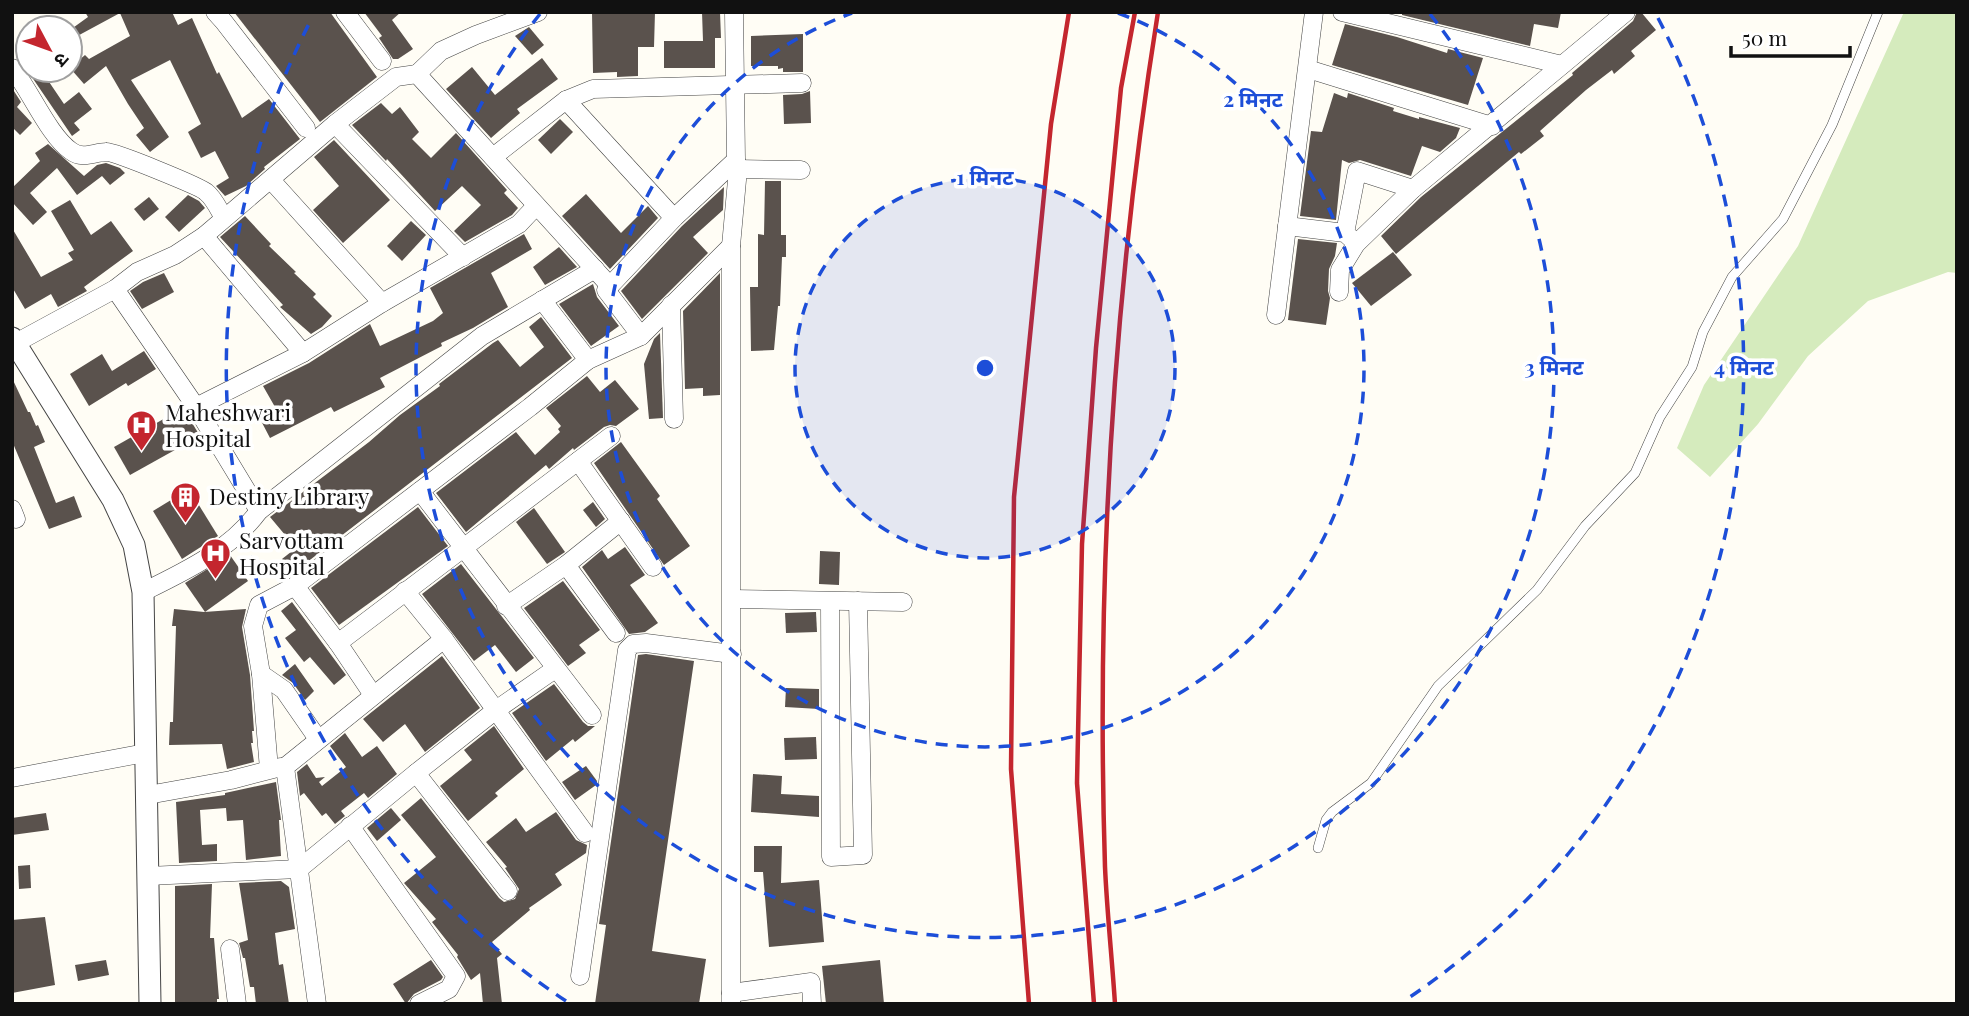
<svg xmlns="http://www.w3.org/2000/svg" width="1969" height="1016" font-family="'Playfair Display','Noto Sans Devanagari',serif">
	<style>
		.green { fill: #d5ebbd }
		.building { fill: #5a524d }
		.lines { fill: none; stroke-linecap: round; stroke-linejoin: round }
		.service-casing { stroke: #444; stroke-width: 10 }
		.minor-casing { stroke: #444; stroke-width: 19 }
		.tertiary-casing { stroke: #444; stroke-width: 23 }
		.service { stroke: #fff; stroke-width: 9 }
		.minor { stroke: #fff; stroke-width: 18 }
		.tertiary { stroke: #fff; stroke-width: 21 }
		.rail { stroke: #c4262e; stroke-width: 4.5 }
		.ring { fill: none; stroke: #1d4ed8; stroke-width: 3.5; stroke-dasharray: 12 9 }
		.labels { text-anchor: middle; stroke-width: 7; stroke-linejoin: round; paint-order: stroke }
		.poi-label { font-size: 23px; fill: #111; stroke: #fff; text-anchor: start }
		.centre { fill: #1d4ed8; stroke: #fff; stroke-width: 3.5 }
		.ring-label { font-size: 21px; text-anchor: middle; font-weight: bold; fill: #1d4ed8; stroke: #fff; stroke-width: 7; stroke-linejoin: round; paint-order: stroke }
	</style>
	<rect width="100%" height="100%" fill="#fffdf5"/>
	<path class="green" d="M1904 12H1957V273L1948 272 1868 301 1808 356 1758 424 1710 477 1677 448 1704 385 1798 246Z"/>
	<g class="building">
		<path d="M85 12H172L178 25 192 18 217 74 219 72 242 118 269 99 300 139 264 167 265 169 246 186 225 196 216 186 229 178 215 151 201 158 188 132 201 124 170 60 131 80 169 137 150 152 136 135 144 128 128 104 106 66 84 84 70 68 85 55 89 59 130 36 120 13 70 40V30L88 17Z"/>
		<path d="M234 12H330L377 77 320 122Z"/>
		<path d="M364 12H401L392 20 413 49 398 59H393L379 38 382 36Z"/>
		<path d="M592 12H655L654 47H638V76L617 77V72L593 73Z"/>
		<path d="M702 12H720L721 38H715V68H664V41H703Z"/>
		<path d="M1402 12H1561L1558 28 1534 24 1530 46 1402 15Z"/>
		<path d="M1637 12H1641L1656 30 1631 51 1635 56 1614 74 1612 70 1586 90 1540 131 1544 136 1521 154 1519 152 1396 254 1381 236 1421 197 1573 75 1572 73 1633 21Z"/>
		<path d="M1345 24 1397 37 1447 53 1448 49 1483 58 1468 105 1332 65Z"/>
		<path d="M529 27 544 45 532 55 515 36Z"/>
		<path d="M803 34V72H783V68L778 69V66H751V36Z"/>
		<path d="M542 58 558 79 517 109 520 113 491 138 446 89 472 67 495 95Z"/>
		<path d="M28 61V70H41L64 104 79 92 92 109 74 123 80 130 72 136 23 64Z"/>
		<path d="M12 88 21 102 17 107 32 123 20 135 12 127Z"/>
		<path d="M810 91 811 123 784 124 783 95 802 94Z"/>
		<path d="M1334 93 1347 98 1348 93 1394 108 1393 111 1419 119V117L1460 128 1456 138 1440 152 1422 146 1411 176 1360 160 1349 163 1342 160 1336 220 1300 216 1311 131 1322 132Z"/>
		<path d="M381 103 392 114 400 107 419 132 412 139 431 158 456 133 507 190 504 193 518 208 512 215 465 242 454 231 481 205 462 186 435 211 387 159 386 161 352 125Z"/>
		<path d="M560 119 573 132 551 154 538 140Z"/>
		<path d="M334 140 390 200 343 243 313 210 339 186 314 157Z"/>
		<path d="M48 144 84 176 97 165 106 163 120 168 125 173 110 185 102 176 77 195 57 168 30 193 47 212 33 225 12 202V188L40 161 35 153Z"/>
		<path d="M765 181H781V235H786V257H782L780 306H778L774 350 751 351 750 287H758V234L764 235Z"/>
		<path d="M724 187 723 210 693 237 708 253 642 319 621 291 682 226Z"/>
		<path d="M586 194 621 233 648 206 658 218 610 269 562 216Z"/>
		<path d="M188 195 199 201 205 208 179 232 165 217Z"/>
		<path d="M149 197 159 209 144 221 134 209Z"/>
		<path d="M70 200 91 235 111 221 133 251 84 287 87 291 58 307 51 294 25 309 12 287V228L41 277 73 260 68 253 74 250 51 211Z"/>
		<path d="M245 216 271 244 269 246 296 272 294 273 316 294 313 297 332 316 322 327 311 334 280 307 283 305 220 237Z"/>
		<path d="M411 221 426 235 402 261 387 246Z"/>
		<path d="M524 234 532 249 491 273 508 307 473 328 441 343 442 346 380 378 385 387 334 412 331 407 270 438 258 415 275 407 263 386 309 363 370 324 380 346 433 321 443 313 430 288Z"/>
		<path d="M1298 239 1337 243 1335 256 1329 269 1328 291 1330 298 1326 325 1288 320Z"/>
		<path d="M559 247 577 267 545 285 533 267Z"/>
		<path d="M1393 252 1412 275 1371 306 1352 283Z"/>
		<path d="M164 273 174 292 142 309 130 291 143 282Z"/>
		<path d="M720 273V395L703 396V388L685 389 683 311Z"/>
		<path d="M593 284 597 297 619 326 591 346 559 304Z"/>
		<path d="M541 317 572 358 293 573 282 559 296 548 270 517 369 442 400 415 440 386 439 384 493 343 498 340 520 367 544 347 529 327Z"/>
		<path d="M660 333 663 418 649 419 644 364 654 339Z"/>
		<path d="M144 351 156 369 128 386 126 383 89 406 70 374 102 354 112 371Z"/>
		<path d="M587 376 600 392 615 380 639 409 616 426 610 425 604 427 574 450 573 448 549 469 546 465 466 532 436 493 516 432 535 455 560 432 558 429 561 426 546 408Z"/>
		<path d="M12 378 28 412H30L36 426 38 425 45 442 34 447 56 503 74 496 82 517 49 529 12 441Z"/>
		<path d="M183 408 200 436 130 475 114 447Z"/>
		<path d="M621 442 660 496 657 499 690 546 664 565 594 463Z"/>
		<path d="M189 489 218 536 182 559 153 511Z"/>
		<path d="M593 502 605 519 596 527 583 510Z"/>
		<path d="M418 507 448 546 339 625 311 588Z"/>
		<path d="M534 508 565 552 547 564 516 522Z"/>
		<path d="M625 547 645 575 630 585 658 623 645 632 629 634 582 567 602 550 608 559Z"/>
		<path d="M820 551 840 552 839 585 819 584Z"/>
		<path d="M230 555 248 581 205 612 185 583Z"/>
		<path d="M461 564 534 658 516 672 495 645 474 661 422 594Z"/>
		<path d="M563 581 600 630 579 645 586 653 568 666 524 608Z"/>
		<path d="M292 602 346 675 334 685 310 657 304 662 285 638 296 630 281 611Z"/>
		<path d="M174 609 204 612 246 609 242 627 250 675 254 731H252L253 743H251L254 762 227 769 222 744 169 745 170 722H173L176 626H172Z"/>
		<path d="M816 612 817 632 786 633 785 613Z"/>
		<path d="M646 654 694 661 652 951 706 959 699 1004H595L606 925 599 924 638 655Z"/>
		<path d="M442 656 480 708 425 752 405 724 383 742 363 719Z"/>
		<path d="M295 664 314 691 305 700 293 683 282 675Z"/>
		<path d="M554 684 583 722 588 726H595L575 742 573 739 546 761 512 713Z"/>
		<path d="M786 688 819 689V709L785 707Z"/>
		<path d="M494 726 524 769 495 793 498 796 468 821 440 786 472 760 464 750Z"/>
		<path d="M345 733 362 757 377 746 397 774 368 798 364 793 341 811 345 816 335 824 326 813 322 816 304 793 300 796 297 772 307 764 316 778 325 777 319 782 322 786 346 767 330 746Z"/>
		<path d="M816 737 817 759 785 760 784 738Z"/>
		<path d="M586 766 597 781 596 785 575 800 562 782Z"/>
		<path d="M753 774 782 776 781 794 819 796V817L751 812Z"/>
		<path d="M276 782 281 820H279L281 856 246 860 243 820 227 821 226 808 200 810 202 845 217 844V861L179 863 176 802 225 795V793Z"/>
		<path d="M421 798 499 898 504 902 515 899 519 889 505 868 507 867 486 842 516 818 526 832 556 812 576 840 587 845 586 853 555 874 562 885 529 908 530 910 492 942 502 954 497 958 502 1004H483L480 973 471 980 457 957 458 955 432 922 436 919 404 883 436 857 401 815Z"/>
		<path d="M391 808 401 820 377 841 367 828Z"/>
		<path d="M46 813 49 830 12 835V818Z"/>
		<path d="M754 846H782L781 883 819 880 824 942 769 947 763 872H754Z"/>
		<path d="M30 865 31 888 19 889 18 866Z"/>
		<path d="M281 881 289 887 295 929 275 933 279 965 283 964 289 1004H256L254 987H250L245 958H243L239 943 248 940 239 883Z"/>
		<path d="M212 884 210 938H214L219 999H217V1004H175V886Z"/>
		<path d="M45 917 55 985 12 993V920Z"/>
		<path d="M106 960 109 975 78 981 75 965Z"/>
		<path d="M431 960 443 977 441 980 414 994 406 1004 393 984Z"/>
		<path d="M880 960 884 1004H826L822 966Z"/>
	</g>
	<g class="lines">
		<defs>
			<path id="service" d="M1318 848 1326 820 1332 812 1371 783 1438 686 1537 590 1585 526 1635 473 1660 417 1692 367 1703 332 1732 277 1783 219 1832 125 1878 12"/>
			<g id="minor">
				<path d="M215 12 224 22 306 128"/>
				<path d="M345 12 382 61"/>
				<path d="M1342 12 1562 65"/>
				<path d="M12 68C30 90 49 136 71 151 83 160 94 152 107 152 113 151 201 187 206 192 214 198 219 210 224 218"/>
				<path d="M1308 69 1492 126"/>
				<path d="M417 74 441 51 476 35 538 12"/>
				<path d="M566 100 674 218"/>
				<path d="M335 124 463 257"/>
				<path d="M493 157 566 100 593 89 802 83"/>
				<path d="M738 169 801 170"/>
				<path d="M271 180 382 303"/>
				<path d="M1287 226 1345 233 1354 241"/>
				<path d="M1345 233 1357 171 1413 189"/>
				<path d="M204 236 303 353"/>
				<path d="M115 289 196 407 259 511"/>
				<path d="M1339 292 1340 270 1356 244 1413 189 1626 12"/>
				<path d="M542 300 588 360"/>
				<path d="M671 305 674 419"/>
				<path d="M1276 315 1314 12"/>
				<path d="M641 336 606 290 674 218 736 160"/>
				<path d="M12 345 115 289 137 272 175 255 204 236 335 124 396 77 417 74 610 286"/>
				<path d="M196 407 303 353 382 303 519 224 536 206"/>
				<path d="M578 461 653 567"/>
				<path d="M420 491 592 715"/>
				<path d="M12 509 16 519"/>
				<path d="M566 565 621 521"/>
				<path d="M295 586 338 643 373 695"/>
				<path d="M405 591 444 639 585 833"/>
				<path d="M143 592C186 571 230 550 259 511L482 336 595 269"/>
				<path d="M733 599 903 602"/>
				<path d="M830 602 831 857 863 855 858 601"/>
				<path d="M506 606 566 565 616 633"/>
				<path d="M338 643 611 436"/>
				<path d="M261 674 284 690 318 739"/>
				<path d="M269 769 261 674 253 626 259 605 295 586 530 407 588 360 641 336 731 246"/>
				<path d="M416 773 508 891"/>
				<path d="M12 778 145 753"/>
				<path d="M148 795 231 780 281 767"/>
				<path d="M350 826 456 976 449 989 419 1004"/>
				<path d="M148 876 299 869 416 773 496 710 555 669"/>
				<path d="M230 949 237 1004"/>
				<path d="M580 976 627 650 633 644 646 643 732 654"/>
				<path d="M731 993 811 982 812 1004"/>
				<path d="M317 1004 285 767 444 639"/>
				<path d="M731 1004V246L738 169 736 160 734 12"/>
			</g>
			<path id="tertiary" d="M12 338 113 500 134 545 143 592 150 1004"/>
		</defs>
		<use href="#service" class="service-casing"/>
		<use href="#minor" class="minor-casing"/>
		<use href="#tertiary" class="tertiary-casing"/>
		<use href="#service" class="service"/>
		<use href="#minor" class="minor"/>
		<use href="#tertiary" class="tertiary"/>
		<g class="rail">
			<path d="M1029 1004 1011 769 1014 497 1051 124 1069 12"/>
			<path d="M1094 1004 1077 783 1082 544 1096 348 1121 88 1135 12"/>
			<path d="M1115 1004C1112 958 1107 912 1105 867 1096 581 1113 294 1158 12"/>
		</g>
	</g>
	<circle cx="985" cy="368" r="190" fill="#1d4ed8" fill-opacity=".12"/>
	<g class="ring">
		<circle cx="985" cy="368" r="190"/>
		<path d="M1118 13A379 379 0 1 1 852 13"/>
		<path d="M1430 14A569 569 0 1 1 540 14"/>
		<path d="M566 1001A759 759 0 0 1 312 18M1658 18A759 759 0 0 1 1404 1001"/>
	</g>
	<defs>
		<symbol id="hospital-pin" viewBox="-11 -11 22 30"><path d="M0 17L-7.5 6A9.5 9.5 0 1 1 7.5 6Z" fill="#c4262e" stroke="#fff"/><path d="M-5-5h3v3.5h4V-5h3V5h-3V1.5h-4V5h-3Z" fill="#fff"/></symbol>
		<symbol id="building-pin" viewBox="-11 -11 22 30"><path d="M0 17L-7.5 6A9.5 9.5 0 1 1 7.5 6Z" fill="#c4262e" stroke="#fff"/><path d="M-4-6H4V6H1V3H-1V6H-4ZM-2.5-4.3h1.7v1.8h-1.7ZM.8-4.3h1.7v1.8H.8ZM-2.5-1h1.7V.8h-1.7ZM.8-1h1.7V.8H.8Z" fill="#fff"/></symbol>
	</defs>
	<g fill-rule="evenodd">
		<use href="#hospital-pin" x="124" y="408" width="35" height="47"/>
		<use href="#building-pin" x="168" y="480" width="35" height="47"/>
		<use href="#hospital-pin" x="198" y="536" width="35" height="47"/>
	</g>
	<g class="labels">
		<g class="poi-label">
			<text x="165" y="421">Maheshwari<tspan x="165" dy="26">Hospital</tspan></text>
			<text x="209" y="505">Destiny Library</text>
			<text x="239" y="549">Sarvottam<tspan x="239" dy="26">Hospital</tspan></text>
		</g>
	</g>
	<circle cx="985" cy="368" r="10" class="centre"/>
	<g class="ring-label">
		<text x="1253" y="107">2 मिनट</text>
		<text x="985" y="185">1 मिनट</text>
		<text x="1554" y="375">3 मिनट</text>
		<text x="1744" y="375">4 मिनट</text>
	</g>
	<rect width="1969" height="1016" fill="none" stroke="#111111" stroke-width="28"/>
	<g transform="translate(49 49) rotate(131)"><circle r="33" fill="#ffffff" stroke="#a0a0a0" stroke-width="2"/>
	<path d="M0-5L12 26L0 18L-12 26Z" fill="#c4262e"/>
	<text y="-10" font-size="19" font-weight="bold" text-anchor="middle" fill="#111111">उ</text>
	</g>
	<path d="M1731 46v10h119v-10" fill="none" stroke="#111111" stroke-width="3.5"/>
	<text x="1742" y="46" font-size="21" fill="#111111" stroke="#ffffff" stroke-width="5" paint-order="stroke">50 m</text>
</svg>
